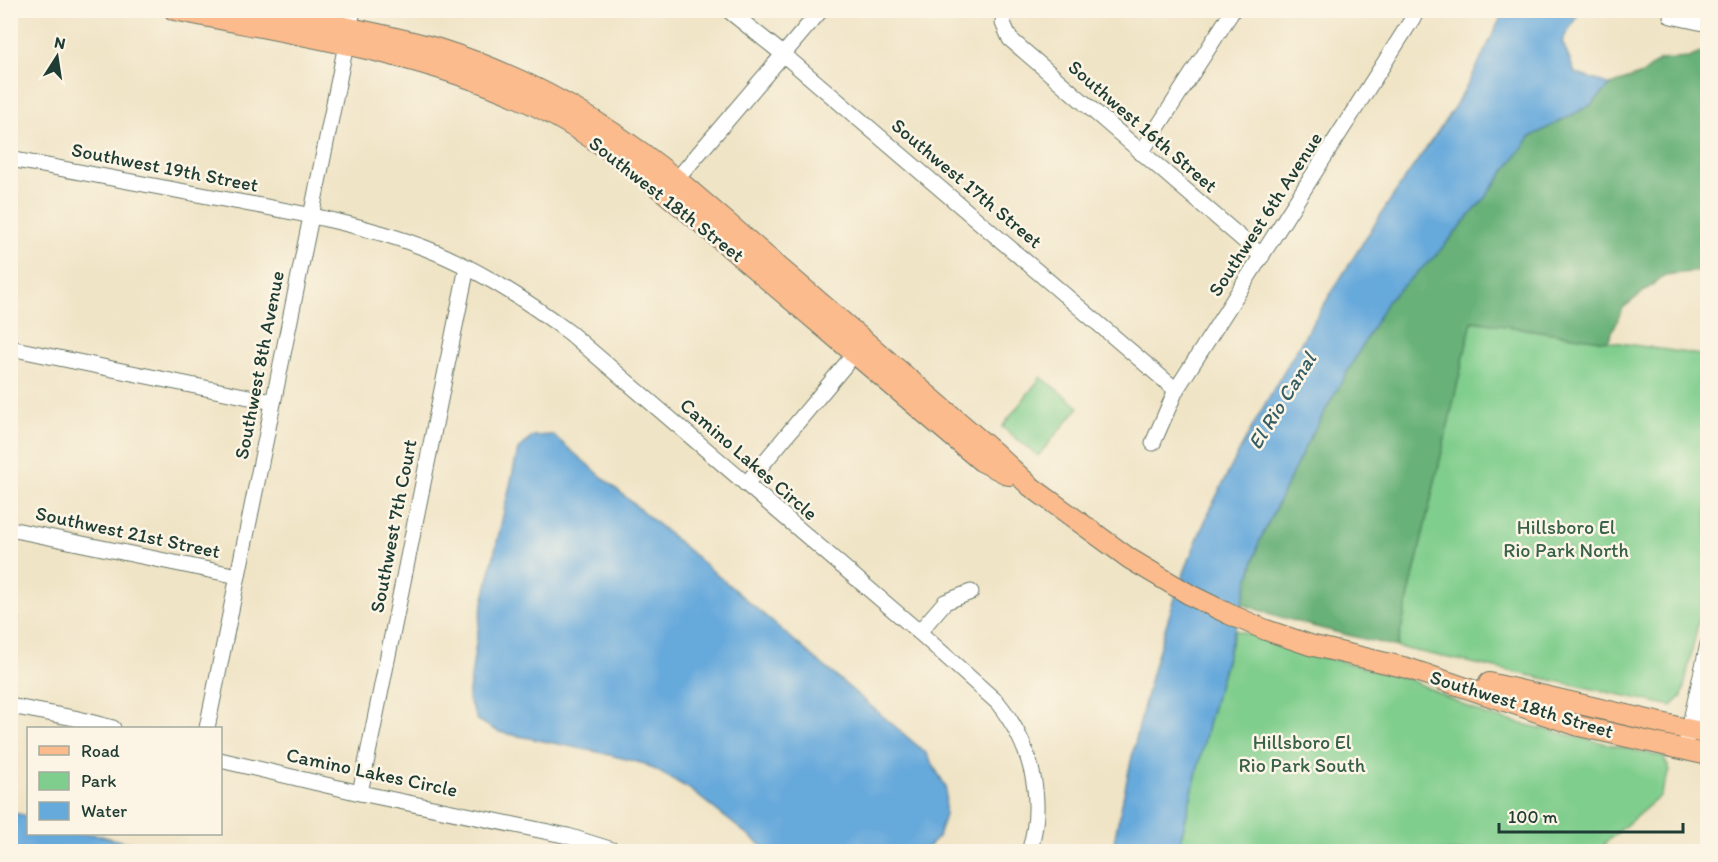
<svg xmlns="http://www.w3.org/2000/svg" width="1718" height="862" font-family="Itim,sans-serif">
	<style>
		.green { fill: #80ce8d; stroke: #508660; stroke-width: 1.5 }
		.forest { fill: #68b178; stroke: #447756; stroke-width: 1.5 }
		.water { fill: #66a9db; stroke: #427388; stroke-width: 1.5 }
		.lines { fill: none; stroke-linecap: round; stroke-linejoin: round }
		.minor-casing { stroke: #687767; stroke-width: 17 }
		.major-casing { stroke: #687767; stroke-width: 22 }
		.minor { stroke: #fff; stroke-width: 15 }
		.major { stroke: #fbbb8c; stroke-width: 20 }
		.labels { text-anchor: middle; stroke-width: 5; stroke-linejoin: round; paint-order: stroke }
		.street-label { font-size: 20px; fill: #1f3d34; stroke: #fcf5e5 }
		.park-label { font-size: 20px; fill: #37614a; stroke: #fcf5e5 }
		.water-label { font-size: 21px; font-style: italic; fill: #345d66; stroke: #fcf5e5 }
	</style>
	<rect width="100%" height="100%" fill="#fcf5e5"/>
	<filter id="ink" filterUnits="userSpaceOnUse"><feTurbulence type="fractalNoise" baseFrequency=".0167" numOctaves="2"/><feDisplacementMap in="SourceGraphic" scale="12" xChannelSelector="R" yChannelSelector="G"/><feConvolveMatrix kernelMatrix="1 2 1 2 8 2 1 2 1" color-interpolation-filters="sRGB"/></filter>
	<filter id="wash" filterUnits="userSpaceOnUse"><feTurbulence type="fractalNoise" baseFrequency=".008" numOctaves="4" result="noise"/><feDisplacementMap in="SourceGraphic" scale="24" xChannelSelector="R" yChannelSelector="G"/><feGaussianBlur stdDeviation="1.35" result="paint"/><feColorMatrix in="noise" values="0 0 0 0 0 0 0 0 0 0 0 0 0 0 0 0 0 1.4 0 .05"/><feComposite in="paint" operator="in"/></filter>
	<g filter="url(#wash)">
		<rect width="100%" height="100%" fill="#f0e4c6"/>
		<g class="green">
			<path d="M1472 321 1707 356V583L1682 696 1672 706 1397 647Z"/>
			<path d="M1041 377 1079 407 1038 456 1002 427Z"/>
			<path d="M1235 630 1304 652 1409 679 1485 715 1663 757 1670 770 1660 796 1604 844 1611 851 1178 852 1210 717Z"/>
		</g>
		<path class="forest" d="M1707 50V270L1665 275 1623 308 1608 341 1472 321 1397 647C1344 634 1293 623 1242 604L1259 542 1307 443 1388 300 1436 255 1484 199 1530 137 1591 105 1611 85 1642 74 1660 60 1689 58Z"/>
		<g class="water">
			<path d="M1504 11H1580L1562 41 1575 73 1611 85 1591 105 1530 137 1484 199 1436 255 1388 300 1307 443 1259 542 1210 717 1178 851 1112 852C1138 721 1165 595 1227 475 1276 379 1334 287 1393 196 1416 161 1443 127 1464 91 1479 65 1491 37 1504 11Z"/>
			<path d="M553 435 926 753 946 787 945 815 938 837 924 851H768L688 788 645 764 598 752 499 732 477 720 468 698 480 616 518 450 533 436Z"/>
			<path d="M10 812 28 816V834H93L161 851H11Z"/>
		</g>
	</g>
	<g filter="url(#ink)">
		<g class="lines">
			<defs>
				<g id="minor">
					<path d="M728 10 784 55 1176 390"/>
					<path d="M1004 10 1003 23 1010 39 1262 256"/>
					<path d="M1671 16 1708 24"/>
					<path d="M1141 153 1233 10"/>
					<path d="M10 159C85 173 160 187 234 201 299 213 363 224 425 248 477 268 525 299 570 333L919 632 998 703C1031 745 1046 799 1029 852"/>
					<path d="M671 186 821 10"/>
					<path d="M10 348 273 402"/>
					<path d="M1153 443 1176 390 1418 10"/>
					<path d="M746 484 861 346"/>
					<path d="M10 529 238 576"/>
					<path d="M10 618 11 619"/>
					<path d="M919 632 945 602 971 592"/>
					<path d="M10 706 74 718 113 728"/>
					<path d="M207 728 353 10"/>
					<path d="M1687 738 1708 644"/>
					<path d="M220 760 360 793 568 836 619 852"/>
					<path d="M360 793 467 267"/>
				</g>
				<g id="major">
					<path d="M174 10C290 34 410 50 519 98 606 137 677 203 749 264 826 330 904 395 981 461L1009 475"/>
					<path d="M261 10C320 23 381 32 439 49 532 78 613 126 687 188L994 452 1030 486 1130 559 1192 596 1229 614 1266 630 1310 645 1407 668 1579 726 1708 755"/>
					<path d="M1489 683 1708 734"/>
				</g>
			</defs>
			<use href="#minor" class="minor-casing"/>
			<use href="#major" class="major-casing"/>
			<use href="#minor" class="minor"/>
			<use href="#major" class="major"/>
		</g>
	</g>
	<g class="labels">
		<g class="street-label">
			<text transform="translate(1143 126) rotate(41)" y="7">Southwest 16th Street</text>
			<text transform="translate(165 167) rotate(11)" y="7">Southwest 19th Street</text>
			<text transform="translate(967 183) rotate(40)" y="7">Southwest 17th Street</text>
			<text transform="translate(667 199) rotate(38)" y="7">Southwest 18th Street</text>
			<text transform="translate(1265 214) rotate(-57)" y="7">Southwest 6th Avenue</text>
			<text transform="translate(259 365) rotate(-79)" y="7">Southwest 8th Avenue</text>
			<text transform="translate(749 459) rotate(41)" y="7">Camino Lakes Circle</text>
			<text transform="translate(393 526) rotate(-79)" y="7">Southwest 7th Court</text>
			<text transform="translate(128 532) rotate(12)" y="7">Southwest 21st Street</text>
			<text transform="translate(1522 704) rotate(17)" y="7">Southwest 18th Street</text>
			<text transform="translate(372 772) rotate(12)" y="7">Camino Lakes Circle</text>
		</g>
		<g class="park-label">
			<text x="1566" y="534">Hillsboro El<tspan x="1566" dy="23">Rio Park North</tspan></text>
			<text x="1302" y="749">Hillsboro El<tspan x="1302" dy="23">Rio Park South</tspan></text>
		</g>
		<g class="water-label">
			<text transform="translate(1282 401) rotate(-58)" y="7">El Rio Canal</text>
		</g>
	</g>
	<rect width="1718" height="862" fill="none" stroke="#fcf5e5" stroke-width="36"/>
	<rect x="27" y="727" width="195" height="108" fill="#fcf5e5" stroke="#a4ab9e" stroke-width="1.5"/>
	<rect x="39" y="746" width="30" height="9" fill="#fbbb8c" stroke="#a4ab9e" stroke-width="1.5"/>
	<text x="81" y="757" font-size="18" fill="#1f3d34">Road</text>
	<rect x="39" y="772" width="30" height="18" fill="#80ce8d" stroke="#a4ab9e" stroke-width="1.5"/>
	<text x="81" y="787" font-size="18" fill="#1f3d34">Park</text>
	<rect x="39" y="802" width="30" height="18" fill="#66a9db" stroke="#a4ab9e" stroke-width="1.5"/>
	<text x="81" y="817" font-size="18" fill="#1f3d34">Water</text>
	<g transform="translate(57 57) rotate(12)" stroke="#fcf5e5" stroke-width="4.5" paint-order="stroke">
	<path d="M0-4.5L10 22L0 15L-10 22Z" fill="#1f3d34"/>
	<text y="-9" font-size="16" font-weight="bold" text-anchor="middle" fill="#1f3d34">N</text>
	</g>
	<path d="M1499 823v9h184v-9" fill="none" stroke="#1f3d34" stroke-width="3"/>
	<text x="1508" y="823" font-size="18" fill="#1f3d34" stroke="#fcf5e5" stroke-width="4.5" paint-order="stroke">100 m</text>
</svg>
